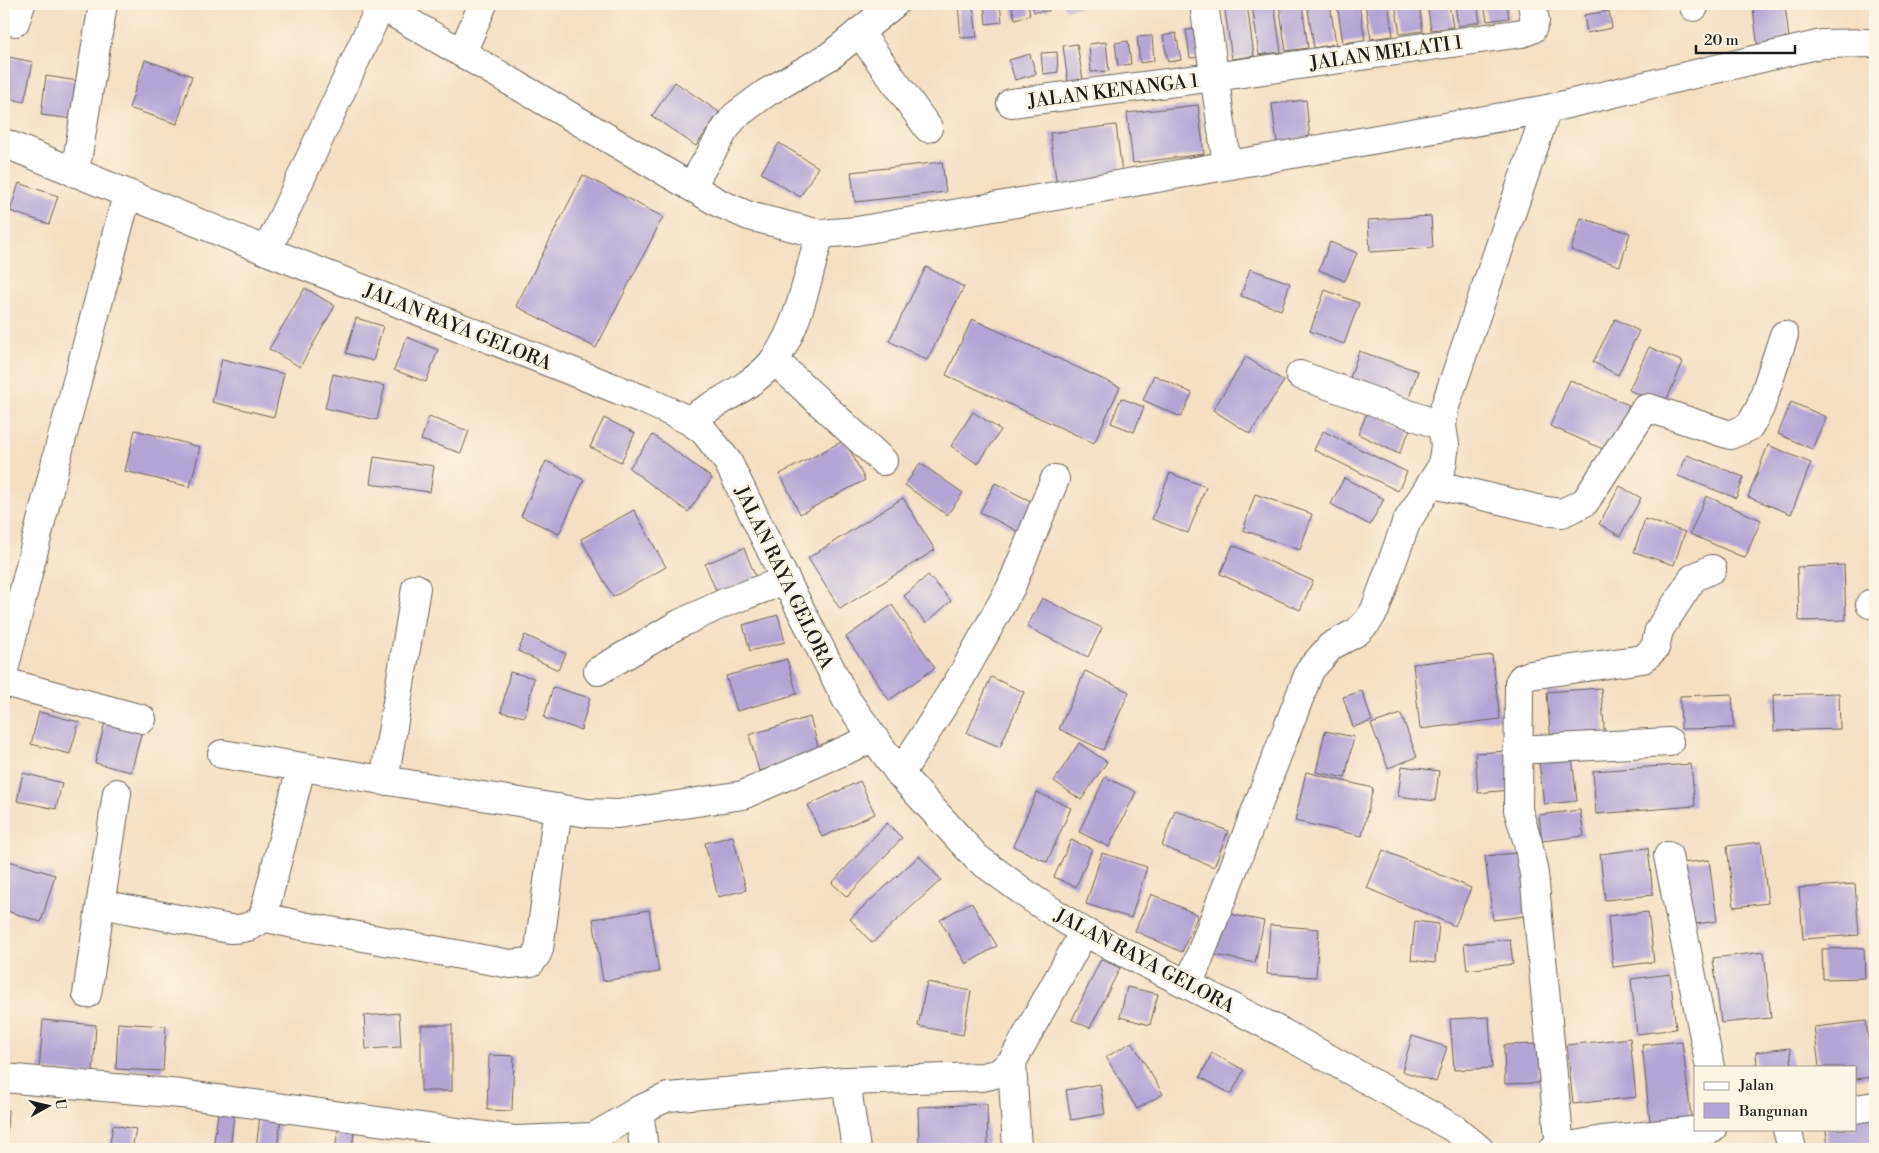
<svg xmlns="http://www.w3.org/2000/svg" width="1879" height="1153" font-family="'Libre Bodoni',serif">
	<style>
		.building { fill: #b3a4d5 }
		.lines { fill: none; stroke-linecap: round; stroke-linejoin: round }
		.minor-casing { stroke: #686056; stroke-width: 30 }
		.tertiary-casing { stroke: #686056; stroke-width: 30 }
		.minor { stroke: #fff; stroke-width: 28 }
		.tertiary { stroke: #fff; stroke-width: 28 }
		.labels { text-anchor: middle; stroke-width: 5; stroke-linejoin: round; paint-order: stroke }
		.street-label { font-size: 19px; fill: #1c1c1c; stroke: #fcf5e5 }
	</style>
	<rect width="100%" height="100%" fill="#fcf5e5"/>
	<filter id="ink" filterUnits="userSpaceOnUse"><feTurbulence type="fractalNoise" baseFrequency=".02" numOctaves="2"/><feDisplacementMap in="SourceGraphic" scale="10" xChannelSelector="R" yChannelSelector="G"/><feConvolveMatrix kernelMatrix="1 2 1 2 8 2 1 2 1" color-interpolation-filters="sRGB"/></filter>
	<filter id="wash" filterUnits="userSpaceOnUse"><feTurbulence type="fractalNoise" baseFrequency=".0096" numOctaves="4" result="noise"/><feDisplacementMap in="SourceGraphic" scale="20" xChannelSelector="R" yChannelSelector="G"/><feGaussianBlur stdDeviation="1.12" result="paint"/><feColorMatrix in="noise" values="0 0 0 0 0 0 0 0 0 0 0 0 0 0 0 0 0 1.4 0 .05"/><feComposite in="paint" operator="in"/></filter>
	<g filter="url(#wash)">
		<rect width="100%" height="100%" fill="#f4dfc2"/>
		<g id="blocks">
			<g class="building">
				<path d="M958 4H973L977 37 961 38Z"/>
				<path d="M984 4H1000L1002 22 986 24Z"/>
				<path d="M1011 4H1028L1030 15 1015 19Z"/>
				<path d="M1033 4H1048L1049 11 1034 12Z"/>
				<path d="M1064 4H1083V6L1065 10Z"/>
				<path d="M1224 4H1247L1254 56 1232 59Z"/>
				<path d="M1252 4H1274L1281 52 1259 55Z"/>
				<path d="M1279 4H1302L1308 48 1286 51Z"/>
				<path d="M1307 4H1330L1336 44 1314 48Z"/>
				<path d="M1337 4H1359L1365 40 1343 43Z"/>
				<path d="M1365 4H1388L1393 36 1371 39Z"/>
				<path d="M1395 4H1419L1423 31 1400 34Z"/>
				<path d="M1427 4H1449L1453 27 1431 30Z"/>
				<path d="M1455 4H1477L1480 22 1458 26Z"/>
				<path d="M1484 4H1507L1509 18 1487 21Z"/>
				<path d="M1785 5 1790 46 1758 50 1753 8Z"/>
				<path d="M1609 11 1612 28 1587 33 1584 15Z"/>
				<path d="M1199 29 1203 57 1190 58 1186 30Z"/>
				<path d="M1176 33 1181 60 1168 62 1163 36Z"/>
				<path d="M1152 36 1154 61 1140 63 1137 37Z"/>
				<path d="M1128 41 1131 64 1118 66 1115 43Z"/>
				<path d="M1106 42 1109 71 1091 72 1089 44Z"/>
				<path d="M1077 44 1083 80 1068 82 1063 46Z"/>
				<path d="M1057 52 1058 72 1043 74 1041 53Z"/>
				<path d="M1030 54 1036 74 1015 80 1009 60Z"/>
				<path d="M4 56 33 62 24 102 4 97Z"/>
				<path d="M145 60 192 76 177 124 129 108Z"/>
				<path d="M46 76 78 81 74 119 41 115Z"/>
				<path d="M675 82 719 112 696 146 652 116Z"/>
				<path d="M1306 100 1310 139 1277 143 1272 104Z"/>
				<path d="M1198 105 1204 154 1133 163 1127 113Z"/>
				<path d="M1116 125 1123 181 1057 188 1050 133Z"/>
				<path d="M779 143 818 167 800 197 761 173Z"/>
				<path d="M942 162 946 192 855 202 851 172Z"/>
				<path d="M583 175 663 217 596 348 516 306Z"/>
				<path d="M19 183 58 196 49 224 10 211Z"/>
				<path d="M1431 216 1433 248 1370 252 1368 220Z"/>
				<path d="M1581 218 1630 233 1620 266 1571 250Z"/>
				<path d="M1330 242 1357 253 1345 281 1319 270Z"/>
				<path d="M926 267 964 287 927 360 889 341Z"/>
				<path d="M1250 269 1290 283 1281 310 1241 296Z"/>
				<path d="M305 288 335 306 300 367 269 349Z"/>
				<path d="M1325 290 1359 303 1344 344 1310 331Z"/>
				<path d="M356 318 383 326 373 361 346 353Z"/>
				<path d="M972 319 1120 387 1094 443 946 375Z"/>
				<path d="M1615 319 1639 331 1618 375 1593 362Z"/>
				<path d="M407 337 438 350 426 382 394 370Z"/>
				<path d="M1649 347 1683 362 1664 406 1629 390Z"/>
				<path d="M1359 351 1418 371 1406 407 1347 387Z"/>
				<path d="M1246 357 1284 381 1250 434 1213 410Z"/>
				<path d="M222 359 284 374 274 417 212 402Z"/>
				<path d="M333 374 385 386 377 420 325 408Z"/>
				<path d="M1154 375 1192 393 1181 417 1143 400Z"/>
				<path d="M1570 380 1629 405 1610 452 1550 426Z"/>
				<path d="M1121 398 1144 407 1134 432 1111 423Z"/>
				<path d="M1791 402 1826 417 1812 449 1778 434Z"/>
				<path d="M1368 411 1410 430 1399 454 1358 434Z"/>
				<path d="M973 412 1001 430 978 464 951 446Z"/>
				<path d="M429 417 469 431 461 453 421 440Z"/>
				<path d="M604 418 635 433 621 462 590 447Z"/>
				<path d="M135 430 200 447 190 487 125 471Z"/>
				<path d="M1323 431 1407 472 1398 491 1314 450Z"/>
				<path d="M653 435 712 478 688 512 629 468Z"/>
				<path d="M845 440 865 480 800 514 780 474Z"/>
				<path d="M1768 445 1811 463 1791 514 1748 497Z"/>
				<path d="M1687 455 1744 477 1736 498 1678 476Z"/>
				<path d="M374 457 434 466 430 492 370 484Z"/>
				<path d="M546 461 584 480 559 534 521 516Z"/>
				<path d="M920 463 963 493 947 515 905 485Z"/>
				<path d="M1170 473 1206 487 1188 533 1152 519Z"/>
				<path d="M1344 478 1384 499 1370 525 1331 504Z"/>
				<path d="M995 483 1038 505 1023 534 980 512Z"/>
				<path d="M1620 486 1641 498 1620 536 1599 524Z"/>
				<path d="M1255 494 1312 514 1300 550 1243 530Z"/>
				<path d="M1706 496 1761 520 1745 558 1690 534Z"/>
				<path d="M903 498 935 550 840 609 808 558Z"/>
				<path d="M634 510 666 567 613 597 581 539Z"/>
				<path d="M1645 519 1685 532 1674 565 1634 552Z"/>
				<path d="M1233 545 1313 581 1300 610 1220 574Z"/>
				<path d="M744 548 756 578 717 593 705 564Z"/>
				<path d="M1844 565 1846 620 1799 621 1797 567Z"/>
				<path d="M928 575 951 601 926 623 904 596Z"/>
				<path d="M1042 598 1102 628 1088 657 1027 627Z"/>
				<path d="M892 605 935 668 889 700 846 637Z"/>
				<path d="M778 615 785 642 750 651 743 625Z"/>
				<path d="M525 635 566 654 558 670 518 651Z"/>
				<path d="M1492 655 1500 719 1420 729 1413 664Z"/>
				<path d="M787 659 797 694 737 711 726 676Z"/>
				<path d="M1085 671 1129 692 1103 750 1059 729Z"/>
				<path d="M510 672 534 678 525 717 501 712Z"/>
				<path d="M991 677 1024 692 1000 747 967 733Z"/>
				<path d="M553 687 590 698 581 730 544 718Z"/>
				<path d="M1601 688 1605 740 1551 744 1547 692Z"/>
				<path d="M1362 691 1372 721 1353 727 1343 697Z"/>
				<path d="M1839 693 1840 729 1774 731 1773 695Z"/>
				<path d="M1732 694 1734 728 1681 729 1680 696Z"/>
				<path d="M39 712 79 722 70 754 31 744Z"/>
				<path d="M1401 714 1417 757 1388 768 1371 724Z"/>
				<path d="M810 717 820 753 759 771 749 735Z"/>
				<path d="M105 722 142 731 131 772 95 763Z"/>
				<path d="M1325 731 1354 737 1345 778 1316 772Z"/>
				<path d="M1079 743 1107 762 1081 800 1054 781Z"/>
				<path d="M1508 751 1510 790 1478 793 1475 753Z"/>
				<path d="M1572 757 1577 801 1544 804 1539 762Z"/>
				<path d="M1691 764 1695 806 1596 814 1593 771Z"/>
				<path d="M1402 766 1439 771 1435 801 1398 796Z"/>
				<path d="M1306 772 1373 788 1362 836 1295 821Z"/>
				<path d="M23 773 62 783 56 809 17 801Z"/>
				<path d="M1105 777 1136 792 1109 847 1079 832Z"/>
				<path d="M860 781 875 814 822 837 808 805Z"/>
				<path d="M1037 792 1071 808 1047 862 1013 846Z"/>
				<path d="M1175 810 1228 831 1214 867 1162 846Z"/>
				<path d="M1580 810 1584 836 1542 841 1539 815Z"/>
				<path d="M887 823 902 838 847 897 832 883Z"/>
				<path d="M733 836 746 890 718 897 705 843Z"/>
				<path d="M1071 840 1092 849 1076 887 1054 877Z"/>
				<path d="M1761 842 1768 903 1734 907 1727 846Z"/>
				<path d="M1648 848 1653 895 1605 900 1600 854Z"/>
				<path d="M1383 850 1471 888 1455 926 1367 888Z"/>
				<path d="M1526 852 1533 915 1493 920 1485 856Z"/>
				<path d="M1102 853 1147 867 1131 918 1086 904Z"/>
				<path d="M919 856 941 880 872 943 850 919Z"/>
				<path d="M1709 860 1717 921 1689 925 1682 863Z"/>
				<path d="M9 861 55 875 41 922 4 910V877Z"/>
				<path d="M1855 884 1859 935 1803 939 1799 888Z"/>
				<path d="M1151 894 1198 915 1182 952 1135 931Z"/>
				<path d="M971 902 997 946 966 964 940 920Z"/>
				<path d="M649 910 659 972 603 981 593 919Z"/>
				<path d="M1648 912 1654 962 1613 967 1608 916Z"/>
				<path d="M1224 913 1264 921 1255 963 1215 955Z"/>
				<path d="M1415 921 1439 924 1435 963 1411 960Z"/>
				<path d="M1270 925 1319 929 1316 977 1267 974Z"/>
				<path d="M1510 939 1513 964 1467 970 1464 944Z"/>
				<path d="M1864 948 1865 978 1823 979 1822 949Z"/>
				<path d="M1764 952 1771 1018 1721 1023 1713 958Z"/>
				<path d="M1101 959 1120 968 1090 1028 1072 1020Z"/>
				<path d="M1670 974 1676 1029 1637 1034 1631 979Z"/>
				<path d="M927 982 971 991 963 1035 918 1026Z"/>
				<path d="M1127 987 1158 994 1150 1025 1120 1017Z"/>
				<path d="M399 1013 401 1047 366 1049 364 1016Z"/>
				<path d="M1489 1017 1492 1068 1454 1070 1450 1019Z"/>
				<path d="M43 1020 96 1025 93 1074 39 1070Z"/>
				<path d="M1866 1021 1873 1077 1855 1079V1067H1819L1814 1027Z"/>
				<path d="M118 1023 166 1026 163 1071 116 1069Z"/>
				<rect x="421" y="1025" width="31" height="66"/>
				<path d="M1412 1036 1447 1047 1436 1082 1402 1071Z"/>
				<path d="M1630 1038 1636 1097 1573 1104 1567 1045Z"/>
				<path d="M1682 1041 1692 1125 1651 1130 1642 1045Z"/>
				<path d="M1132 1042 1163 1094 1137 1109 1106 1057Z"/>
				<path d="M1538 1044 1539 1083 1505 1084 1504 1045Z"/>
				<path d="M1790 1048 1792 1067H1757L1756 1052Z"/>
				<path d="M1212 1053 1244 1070 1231 1094 1200 1077Z"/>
				<path d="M489 1055 514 1056 512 1111 487 1110Z"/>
				<path d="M1100 1084 1105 1114 1071 1120 1066 1090Z"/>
				<path d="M987 1104 988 1149H919L918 1107Z"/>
				<path d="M4 1109 8 1110 6 1149H4Z"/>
				<path d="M1875 1112V1149H1828L1826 1129H1855V1114Z"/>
				<path d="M218 1113 234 1115 230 1149H213Z"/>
				<path d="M260 1116 281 1119 277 1149H256Z"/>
				<path d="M113 1125 136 1129 132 1149H109Z"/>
				<path d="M338 1130 354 1132 352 1149H335Z"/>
			</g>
		</g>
	</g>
	<g filter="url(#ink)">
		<use href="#blocks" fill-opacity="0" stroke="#686056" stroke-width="1"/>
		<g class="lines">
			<defs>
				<g id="minor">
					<path d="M378 4 719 203 749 216 820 234 857 231 1547 109 1821 44 1875 43"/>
					<path d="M1204 4 1227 165"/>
					<path d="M1694 4V7"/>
					<path d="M15 22 21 4"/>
					<path d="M859 32 928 128"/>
					<path d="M462 53 483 4"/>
					<path d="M1011 103 1214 77 1522 33 1532 29 1535 21 1532 4"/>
					<path d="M75 173 103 4"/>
					<path d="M691 187 724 131 735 116 766 93 830 56 894 4"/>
					<path d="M267 251 381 5"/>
					<path d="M774 360 883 461"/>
					<path d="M1300 375 1442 426"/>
					<path d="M688 420C714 404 758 383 775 359 800 324 808 274 820 234"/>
					<path d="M1433 484 1546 511 1562 513 1585 502 1645 409 1649 408 1730 435 1749 427 1760 408 1784 335"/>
					<path d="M1870 604H1875"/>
					<path d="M4 670 60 445 127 195"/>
					<path d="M598 671 679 624 724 603 786 580"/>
					<path d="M4 682 142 719"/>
					<path d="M1517 750 1669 742"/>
					<path d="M222 754 587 813 618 814 743 795 873 738"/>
					<path d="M900 774 961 677 1011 587 1055 479"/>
					<path d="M384 781 416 588"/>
					<path d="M1668 856 1710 1067"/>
					<path d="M101 904 230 929C243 929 254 927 263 917L301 768"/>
					<path d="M263 917 303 926 510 964 531 962 537 954 539 949 558 808"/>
					<path d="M1189 984 1310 670 1331 646 1357 632 1368 621 1375 610 1406 523 1442 466 1445 445 1442 426 1444 409 1547 109"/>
					<path d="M87 994 117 793"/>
					<path d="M1012 1062 1017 1149"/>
					<path d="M4 1078 181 1094 515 1140 594 1137 639 1110 668 1097 846 1081 983 1077 999 1073 1012 1062 1084 932"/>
					<path d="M846 1081 856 1149"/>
					<path d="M1855 1109 1875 1106"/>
					<path d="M639 1110 644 1149"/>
					<path d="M1787 1129 1792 1149"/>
					<path d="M1560 1148 1534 874 1528 843 1518 810 1519 683 1522 678 1530 675 1643 659 1655 648 1659 630 1693 578 1712 569"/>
					<path d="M1553 1149 1603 1140 1712 1129"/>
				</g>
				<path id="tertiary" d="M4 143 267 251 647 401 688 420 703 430 728 462 779 567 846 699 900 774 977 858 1033 899 1084 932 1283 1033 1455 1129 1479 1149"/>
			</defs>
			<use href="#minor" class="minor-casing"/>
			<use href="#tertiary" class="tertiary-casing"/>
			<use href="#minor" class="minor"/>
			<use href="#tertiary" class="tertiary"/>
		</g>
	</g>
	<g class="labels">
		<g class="street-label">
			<text transform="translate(1386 52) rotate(-8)" y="7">JALAN MELATI 1</text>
			<text transform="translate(1113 90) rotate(-7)" y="7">JALAN KENANGA 1</text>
			<text transform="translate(458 326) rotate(22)" y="7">JALAN RAYA GELORA</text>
			<text transform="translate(785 577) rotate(64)" y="7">JALAN RAYA GELORA</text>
			<text transform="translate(1145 960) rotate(28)" y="7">JALAN RAYA GELORA</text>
		</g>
	</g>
	<rect width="1879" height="1153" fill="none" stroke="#fcf5e5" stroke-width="20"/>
	<rect x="1694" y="1066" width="162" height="65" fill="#fcf5e5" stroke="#a29e95"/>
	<rect x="1704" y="1082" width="25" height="8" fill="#ffffff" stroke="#a29e95"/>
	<text x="1739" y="1090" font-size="15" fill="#1c1c1c">Jalan</text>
	<rect x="1704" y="1103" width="25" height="15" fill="#b3a4d5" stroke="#a29e95"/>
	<text x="1739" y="1116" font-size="15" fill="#1c1c1c">Bangunan</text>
	<g transform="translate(48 1106) rotate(82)" stroke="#fcf5e5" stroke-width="4" paint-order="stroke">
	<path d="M0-4L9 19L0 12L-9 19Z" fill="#1c1c1c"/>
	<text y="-8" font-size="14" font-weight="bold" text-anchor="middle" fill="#1c1c1c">U</text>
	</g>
	<path d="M1696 45v8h99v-8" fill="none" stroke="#1c1c1c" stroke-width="2.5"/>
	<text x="1704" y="45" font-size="15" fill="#1c1c1c" stroke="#fcf5e5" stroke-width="4" paint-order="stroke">20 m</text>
</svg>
